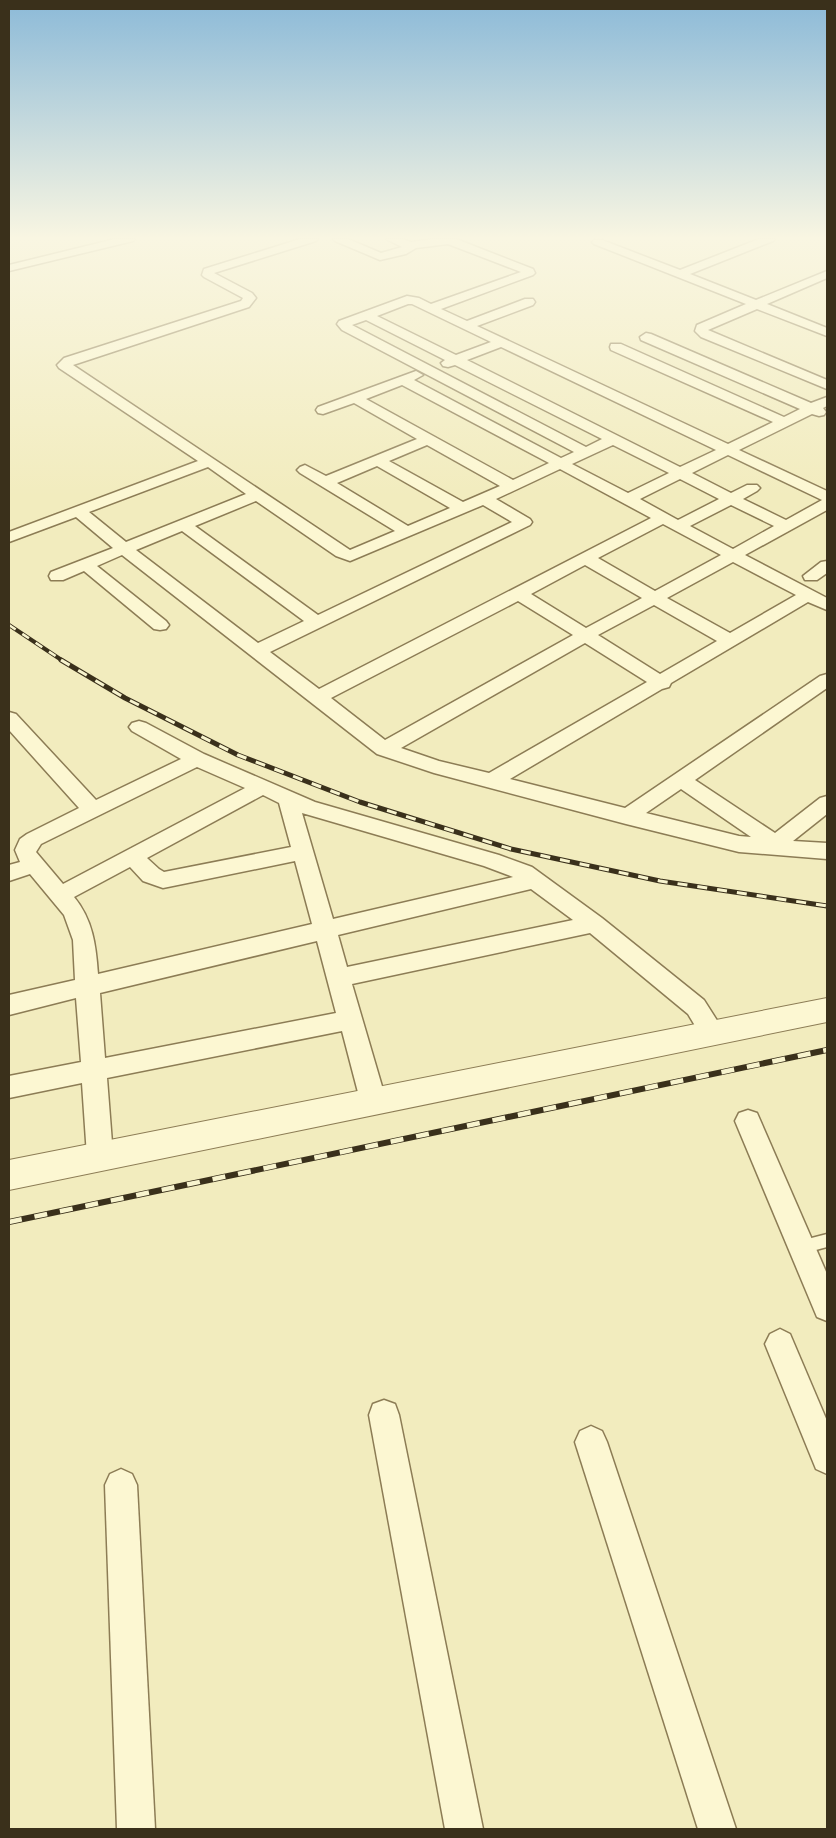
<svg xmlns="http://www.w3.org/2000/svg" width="836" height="1838" font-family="'Crimson Pro',serif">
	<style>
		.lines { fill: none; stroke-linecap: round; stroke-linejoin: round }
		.service-casing { stroke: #8c7c55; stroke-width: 3 }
		.minor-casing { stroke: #8c7c55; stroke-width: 3 }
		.tertiary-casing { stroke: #8c7c55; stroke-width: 2 }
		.service { fill: #fcf7d2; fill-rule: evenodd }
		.minor { fill: #fcf7d2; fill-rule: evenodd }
		.tertiary { fill: #fcf7d2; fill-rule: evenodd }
		.rail-far2-casing { stroke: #3a301b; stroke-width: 4 }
		.rail-far1-casing { stroke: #3a301b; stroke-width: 5 }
		.rail-casing { stroke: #3a301b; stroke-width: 6 }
		.rail-far2 { stroke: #f8f4ce; stroke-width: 2.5; stroke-dasharray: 8; stroke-linecap: butt }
		.rail-far1 { stroke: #f8f4ce; stroke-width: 3; stroke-dasharray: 10; stroke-linecap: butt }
		.rail { stroke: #f8f4ce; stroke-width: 4.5; stroke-dasharray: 13; stroke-linecap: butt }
	</style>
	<rect width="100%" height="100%" fill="#f2ecbe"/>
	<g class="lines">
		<defs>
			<path id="service" d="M827 1234V1247L801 1254 796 1252 794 1247 796 1242Z"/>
			<g id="minor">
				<path d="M115 239H135L133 241 9 271V265Z"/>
				<path d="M300 239H318L316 241 214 273 252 293 256 298 249 307 73 365 350 550 395 531 300 473 297 470 300 467 305 465 326 476 417 439 354 403 323 414 318 413 316 410 318 407 416 371 423 375 414 380 561 458 574 452 342 330 337 324 339 321 407 296 419 298 431 304 521 272 448 244 416 248 406 254 380 260 335 241 333 239H348L381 253 402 247 386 239H402L411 242 434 239H456L533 269 535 273 533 275 441 309 467 321 525 299H533L535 302 533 305 477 326 728 444 773 422 611 350 610 347 611 344H621L784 417 800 409 641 340 640 337 646 333 651 334 811 403 827 397V406L823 408 826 412 824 415 819 416 812 414 739 450 827 491V510L745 555 827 598V610L808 602 671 683 669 687 662 689 510 779 625 808 820 676 827 674V688L695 780 775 833 820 798 827 796V814L793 841 827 843V859L739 852 626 824 434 773 377 754 122 555 97 566 166 621 169 625 166 629 160 630 154 629 84 571 63 580H51L49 576 51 572 113 548 76 517 9 542V532L198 461 59 368 57 365 64 358 241 301 243 298 204 277 202 275 204 269ZM408 304H412L491 342 456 355 377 316ZM366 320 445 360 441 363 443 366 448 367 455 365 602 439 586 447 352 325ZM501 347 716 450 680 467 467 360ZM402 385 549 463 513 480 366 399ZM427 445 500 486 463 502 389 461ZM613 445 669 473 628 493 572 464ZM728 455 822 500 786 520 743 499 757 491 760 488 757 485H747L731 493 692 473ZM377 466 450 508 408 526 337 483ZM208 467 246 494 126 542 89 512ZM560 469 651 518 319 689 270 652 530 525 532 522 530 519 496 499ZM680 479 719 499 678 520 640 499ZM256 501 336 556 350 561 483 505 512 522 318 615 195 526ZM731 505 774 526 733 549 690 526ZM663 524 721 555 655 591 598 558ZM182 531 304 621 258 643 136 550ZM733 562 796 595 730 633 667 598ZM585 565 642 598 586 628 531 594ZM518 601 573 635 385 740 331 698ZM654 605 717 641 660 674 598 635ZM585 643 647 682 489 773 439 761 401 748ZM681 789 751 837 739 836 646 813Z"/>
				<path d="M759 239H775L773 241 690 274 756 300 827 271V278L767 304 827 328V336L757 309 708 330 827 380V389L701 337 695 331 697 325 746 304 594 244 592 242 594 240H602L680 270Z"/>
				<path d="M827 561V573L817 580H805L803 576 821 562Z"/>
				<path d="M9 712 16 714 96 800 181 759 132 731 129 727 132 723 139 721 146 723 204 754 315 802 499 855 532 867 602 918 704 1000 718 1022 721 1034 718 1041 709 1044 700 1041 694 1024 688 1014 590 933 352 984 386 1100 382 1108 373 1111 364 1108 360 1100 342 1031 107 1078 113 1156 109 1164 100 1168 91 1164 87 1156 82 1083 9 1098V1076L81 1062 76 998 9 1015V995L75 980 73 940 64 915 30 874 9 881V865L20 862 15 850 20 839 27 834 79 808 9 730ZM197 767 245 788 63 884 36 852 41 844ZM263 795 279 803 291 847 164 872 159 869 147 858ZM302 813 484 866 513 877 333 919ZM295 861 312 924 98 974C96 946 93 920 74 897L130 867 143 881 163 888ZM531 889 573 920 347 967 338 935ZM317 941 336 1013 105 1058 100 993Z"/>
				<path d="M748 1110 757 1113 827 1274V1321L817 1317 735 1121 739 1113Z"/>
				<path d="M780 1329 790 1334 827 1421V1474L816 1469 765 1344 770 1334Z"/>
				<path d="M384 1400 395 1404 399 1415 483 1829H445L369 1415 373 1404Z"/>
				<path d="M591 1426 602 1431 607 1442 736 1829H698L575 1442 580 1431Z"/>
				<path d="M121 1469 132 1474 137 1485 155 1829H117L105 1485 110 1474Z"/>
			</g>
			<path id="tertiary" d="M827 998V1022L9 1190V1160Z"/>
		</defs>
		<use href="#service" class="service-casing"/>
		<use href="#minor" class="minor-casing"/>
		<use href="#tertiary" class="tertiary-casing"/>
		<use href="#service" class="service"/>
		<use href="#minor" class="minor"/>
		<use href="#tertiary" class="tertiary"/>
		<defs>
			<path id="rail-far2" d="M9 625 63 661"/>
			<path id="rail-far1" d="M61 660 125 698 238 755 360 802 511 849 660 881 827 906"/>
			<path id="rail" d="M9 1222 827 1050"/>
		</defs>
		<use href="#rail-far2" class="rail-far2-casing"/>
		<use href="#rail-far1" class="rail-far1-casing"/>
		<use href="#rail" class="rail-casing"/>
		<use href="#rail-far2" class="rail-far2"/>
		<use href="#rail-far1" class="rail-far1"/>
		<use href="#rail" class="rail"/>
	</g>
	<linearGradient id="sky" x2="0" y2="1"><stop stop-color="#8cbad8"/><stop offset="0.48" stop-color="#f9f6e2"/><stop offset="1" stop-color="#f9f6e2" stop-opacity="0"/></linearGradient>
	<rect width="836" height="496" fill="url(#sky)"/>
	<rect width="836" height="1838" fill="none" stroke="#3a301b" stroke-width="20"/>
</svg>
